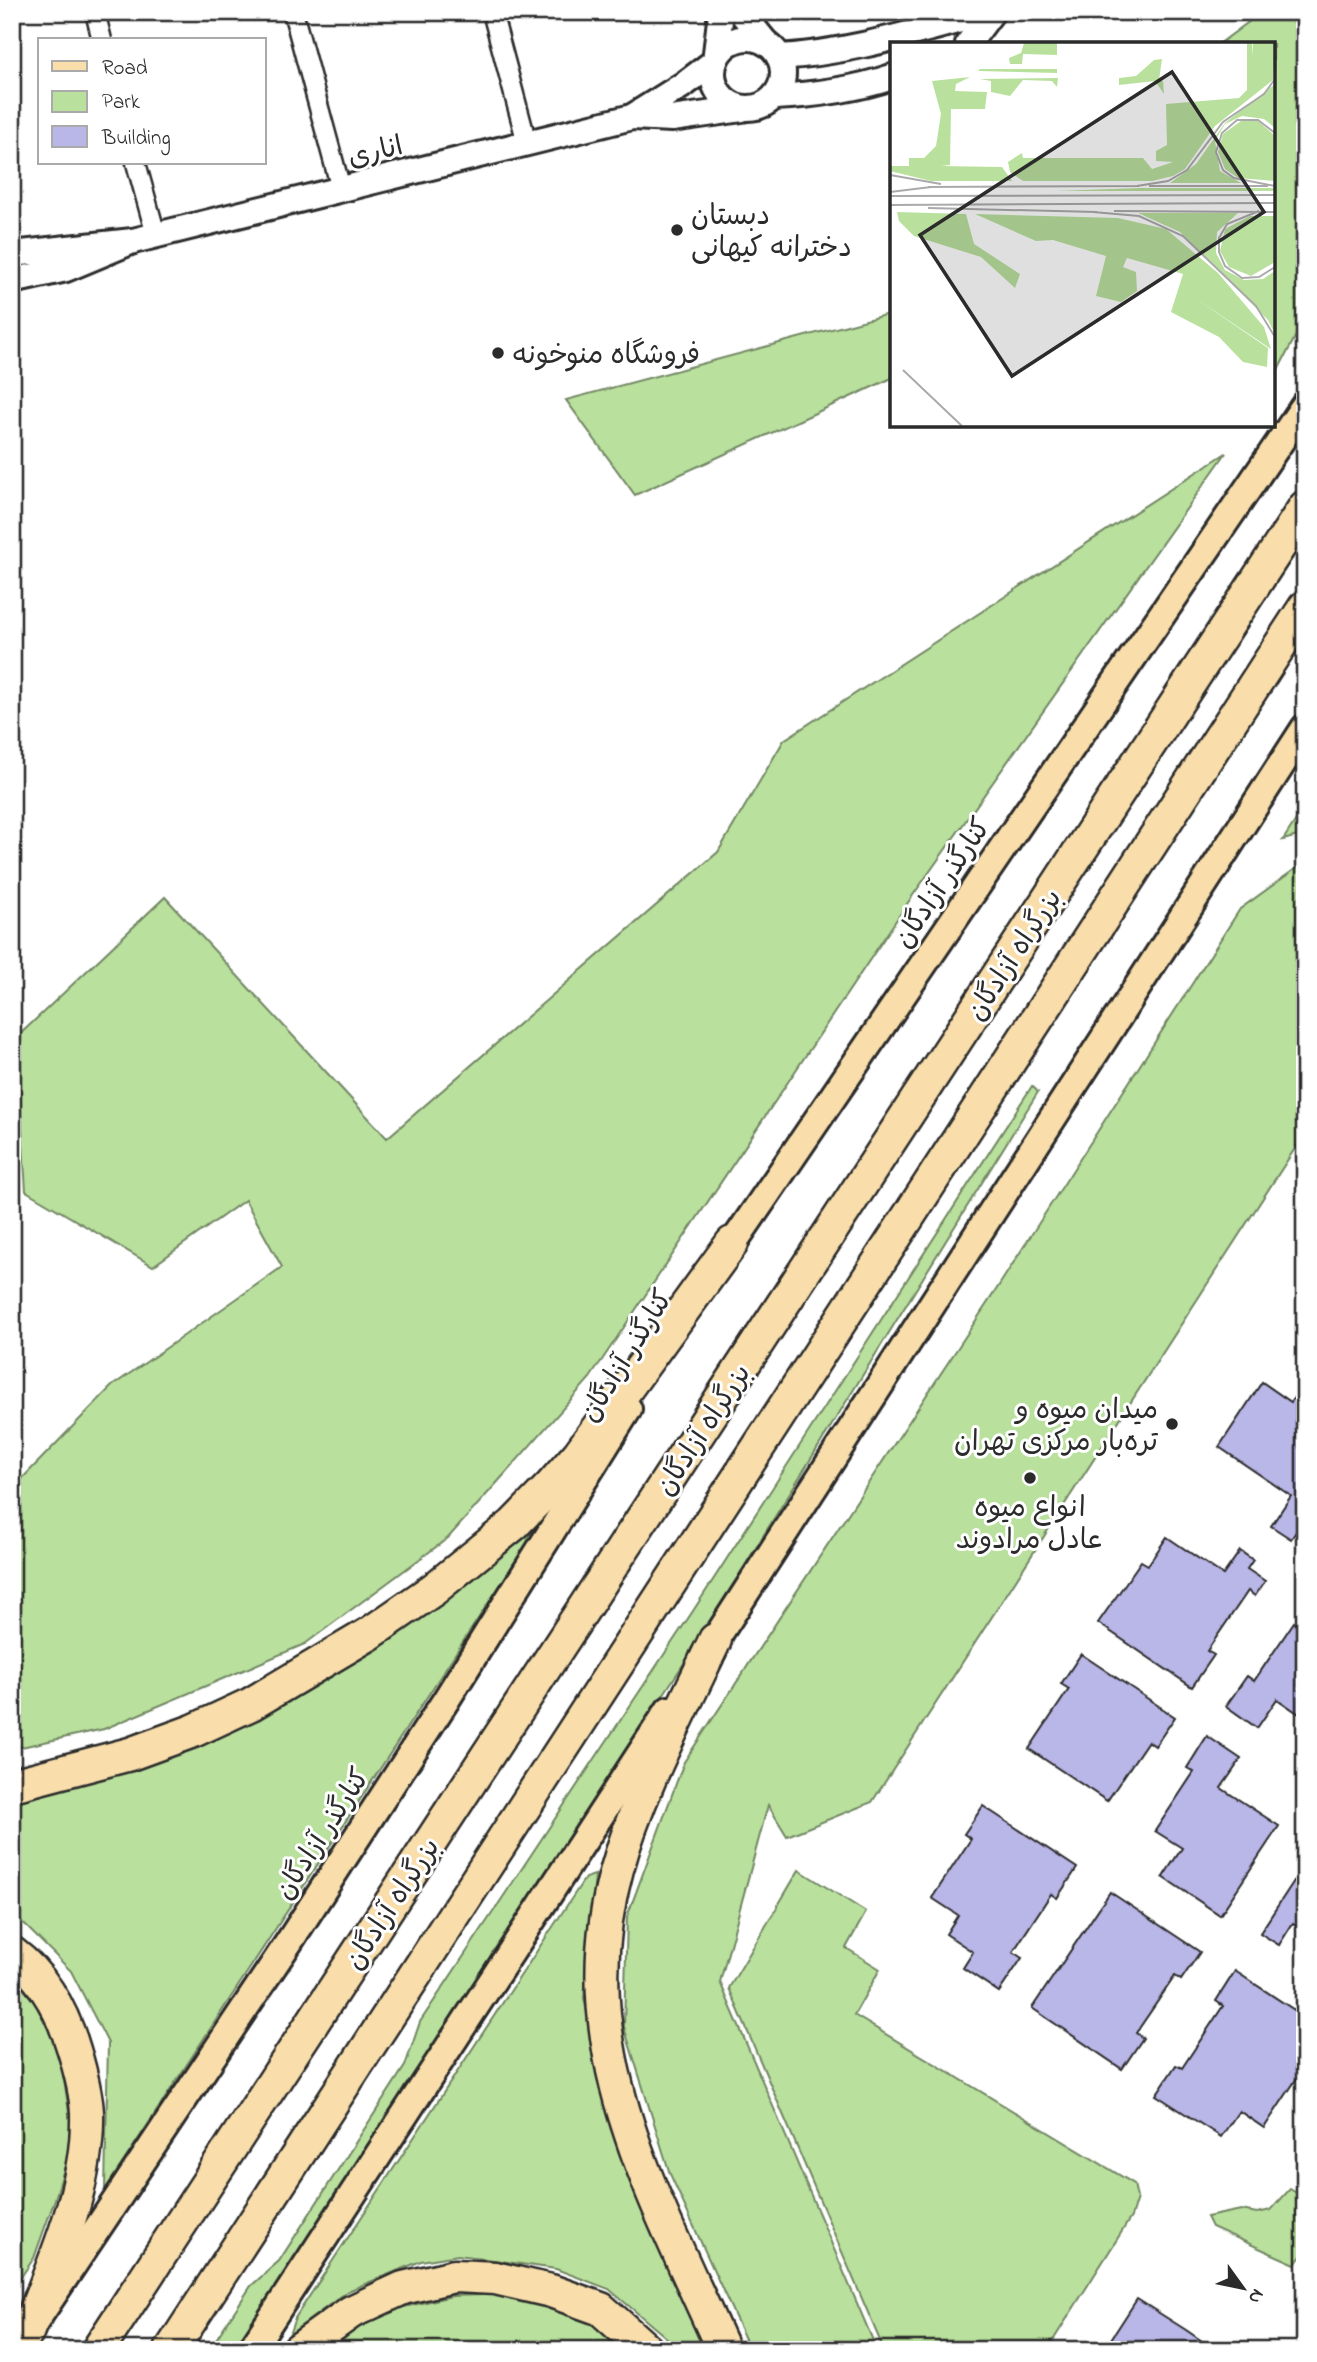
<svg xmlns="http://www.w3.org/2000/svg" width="1317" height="2362" font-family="'Indie Flower','Playpen Sans Arabic',sans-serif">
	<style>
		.green { fill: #b9e19d; stroke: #728664; stroke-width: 2 }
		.building { fill: #b9b6e8; stroke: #2b2b2b; stroke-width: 2 }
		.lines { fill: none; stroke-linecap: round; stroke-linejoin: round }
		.street-casing { stroke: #2b2b2b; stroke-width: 23 }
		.secondary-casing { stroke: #2b2b2b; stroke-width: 30 }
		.primary-casing { stroke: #2b2b2b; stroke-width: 32 }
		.highway-casing { stroke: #2b2b2b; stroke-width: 37 }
		.street { stroke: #fff; stroke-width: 18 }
		.secondary { stroke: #fff; stroke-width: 24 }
		.primary { stroke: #f9deab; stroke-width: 26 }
		.highway { stroke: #f9deab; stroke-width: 32 }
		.poi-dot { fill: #2b2b2b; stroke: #fff; stroke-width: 2.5 }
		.labels { text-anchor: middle; stroke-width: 6; stroke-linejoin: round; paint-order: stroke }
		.street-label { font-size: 28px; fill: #2b2b2b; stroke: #fff }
		.poi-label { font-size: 28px; fill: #2b2b2b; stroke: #fff; text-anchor: start }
		.inset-road { fill: none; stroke: #aaa; stroke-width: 2 }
		.view { fill: #2b2b2b; fill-opacity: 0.15; stroke: #2b2b2b; stroke-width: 3.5 }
		.inset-edge { fill: none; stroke: #2b2b2b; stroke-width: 3.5 }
	</style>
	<rect width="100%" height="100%" fill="#fff"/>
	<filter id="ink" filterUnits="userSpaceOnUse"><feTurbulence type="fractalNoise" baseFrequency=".0143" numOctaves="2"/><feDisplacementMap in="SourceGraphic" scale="14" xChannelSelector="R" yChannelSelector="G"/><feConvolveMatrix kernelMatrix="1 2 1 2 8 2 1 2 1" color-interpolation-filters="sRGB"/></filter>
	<g filter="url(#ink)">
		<g class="green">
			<path d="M1262 12H1305V318L1273 380V44H1219Z"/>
			<path d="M892 313V378L635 495 566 400Z"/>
			<path d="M1226 453 911 898 590 1378 448 1538 305 1644 104 1729 12 1749V1489L112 1386 282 1267 245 1200 153 1266 26 1191 16 1038 165 897 387 1138 718 852 784 740Z"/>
			<path d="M1305 806V834L1283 840Z"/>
			<path d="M1305 866V1133L872 1802 787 1836 768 1805 720 1982 877 2350H750L670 2174 624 2027 627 1917 684 1762 996 1290 1240 909 1298 867Z"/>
			<path d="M1032 1086 1038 1092 690 1654 234 2350H209L251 2286 279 2261 405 2066 420 2022 693 1611Z"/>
			<path d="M536 1530 105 2190 108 2043 71 1971 12 1912V1793L227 1731 470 1579Z"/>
			<path d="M799 1870 866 1912 846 1948 880 1969 854 2015 1134 2184 1137 2198 1131 2217 1047 2350H884L729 1988Z"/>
			<path d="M595 1875 584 1998 609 2120 711 2350H681L609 2289 556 2269 458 2255 421 2261 348 2291 289 2335 295 2318 585 1878Z"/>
			<path d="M12 1976 35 2002 58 2038 71 2126 69 2152 55 2199 34 2258 12 2290Z"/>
			<path d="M1290 2189 1305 2198V2251L1295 2264 1212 2227 1207 2217 1241 2210 1257 2213 1271 2210Z"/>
			<path d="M513 2294 594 2321 628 2350H324L334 2340 378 2313 452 2296Z"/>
		</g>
		<g class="building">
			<path d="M1305 1381V1519L1291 1539 1271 1526 1291 1496 1219 1447 1262 1382 1291 1402Z"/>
			<path d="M1167 1537 1223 1575 1240 1551 1253 1560 1247 1569 1265 1581 1255 1596 1248 1591 1207 1651 1214 1655 1192 1687 1098 1623 1141 1561 1148 1565Z"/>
			<path d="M1294 1622 1305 1630V1718L1277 1699 1257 1728 1226 1706 1247 1676 1254 1681Z"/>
			<path d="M1081 1654 1175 1717 1155 1746 1148 1741 1107 1801 1029 1749 1069 1689 1061 1684Z"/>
			<path d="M1207 1736 1241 1759 1221 1788 1279 1826 1220 1915 1163 1877 1182 1848 1155 1831 1194 1772 1187 1768Z"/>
			<path d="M983 1806 1077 1868 1057 1898 1051 1894 1013 1952 1022 1958 999 1992 963 1968 973 1952 946 1934 958 1915 932 1898 971 1839 964 1834Z"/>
			<path d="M1305 1864V1931L1293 1923 1279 1945 1260 1933Z"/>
			<path d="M1110 1892 1200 1952 1181 1980 1175 1976 1136 2033 1143 2038 1122 2069 1032 2008Z"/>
			<path d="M1235 1971 1305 2017V2066L1264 2128 1239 2111 1221 2137 1156 2095 1176 2065 1182 2068 1223 2006 1216 2001Z"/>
			<path d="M1137 2299 1186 2330 1215 2350H1104Z"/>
		</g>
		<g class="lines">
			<defs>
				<g id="street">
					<path d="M95 12 102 40"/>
					<path d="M293 12 341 189"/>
					<path d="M492 12 527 143"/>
					<path d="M136 163 156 235"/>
				</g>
				<g id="secondary">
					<path d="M721 12 715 61 686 83 632 117 672 119 742 109"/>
					<path d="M741 12 766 43"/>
					<circle cx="748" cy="73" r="35"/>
					<path d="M968 44 992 12"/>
					<path d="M779 57C851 53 921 30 991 12"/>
					<path d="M774 97C815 95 853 90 892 77"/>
					<path d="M133 241 632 117"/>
					<path d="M12 254 133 241 66 269 12 281"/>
				</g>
				<g id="primary">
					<path d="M723 1258 1305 405"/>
					<path d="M704 1657 1305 728"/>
					<path d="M16 2350 289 1942 446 1700 628 1409"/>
					<path d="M251 2350 669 1710"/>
				</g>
				<g id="highway">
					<path d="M715 1640C680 1715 639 1790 617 1869 567 2046 654 2194 723 2350"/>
					<path d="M12 1785 130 1754 193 1731 251 1704 369 1634 434 1589 514 1524 550 1487 579 1454 732 1243"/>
					<path d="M12 1953C44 1977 63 2013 74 2050 80 2070 86 2092 87 2113 89 2189 53 2263 27 2333"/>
					<path d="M98 2350 1305 507"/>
					<path d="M171 2350 1305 607"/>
					<path d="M298 2350 351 2312 403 2288 454 2276 495 2278 551 2291 601 2309 647 2350"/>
				</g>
			</defs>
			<use href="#street" class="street-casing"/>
			<use href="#secondary" class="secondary-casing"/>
			<use href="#primary" class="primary-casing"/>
			<use href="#highway" class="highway-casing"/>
			<use href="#street" class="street"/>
			<use href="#secondary" class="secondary"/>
			<use href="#primary" class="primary"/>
			<use href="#highway" class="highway"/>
		</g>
	</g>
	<g class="poi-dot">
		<circle cx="677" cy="230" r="7"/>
		<circle cx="498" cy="353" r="7"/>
		<circle cx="1172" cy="1424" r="7"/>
		<circle cx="1030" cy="1478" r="7"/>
	</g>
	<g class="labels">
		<g class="street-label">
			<text transform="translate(375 150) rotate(-14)" y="10">اناری</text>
			<text transform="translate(941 882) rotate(-56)" y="10">کنارگذر آزادگان</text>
			<text transform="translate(1013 954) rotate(-57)" y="10">بزرگراه آزادگان</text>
			<text transform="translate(625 1355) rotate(-58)" y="10">کنارگذر آزادگان</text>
			<text transform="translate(702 1429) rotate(-57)" y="10">بزرگراه آزادگان</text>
			<text transform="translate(321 1833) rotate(-57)" y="10">کنارگذر آزادگان</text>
			<text transform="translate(391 1903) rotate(-57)" y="10">بزرگراه آزادگان</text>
		</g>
		<g class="poi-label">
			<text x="691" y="224">دبستان<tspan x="691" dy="32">دخترانه کیهانی</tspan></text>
			<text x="512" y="363">فروشگاه منوخونه</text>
			<text x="1158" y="1418" text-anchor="end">میدان میوه و<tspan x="1158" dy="32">تره‌بار مرکزی تهران</tspan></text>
			<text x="1030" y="1516" text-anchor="middle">انواع میوه<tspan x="1030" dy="32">عادل مرادوند</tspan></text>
		</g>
	</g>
	<g transform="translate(890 42)">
		<rect width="385" height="385" fill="#fff"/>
		<path d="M134 1H167V13L133 12 132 22H120L119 16 131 11ZM357 1H362V14L363 1H385L383 38 325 84 295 127 283 134 262 139H133L120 130 118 120 132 111 133 116H253L262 127 283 120 266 119V109L277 103 276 62 349 56 357 48ZM272 17 269 38 273 39 274 52 265 39 229 43V36L246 34 264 18ZM167 27V31L88 29 90 27ZM80 35 66 42 65 49 97 50 95 67H61L60 123 51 124 112 125 122 139H41L0 129V124H19V116H34L46 104 51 72 42 39ZM168 36 167 45 162 39 133 38 120 54 101 50V39L90 37ZM385 42V86L374 77 352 74 335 82 325 99 330 129 351 141H280L306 122 335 81ZM351 79H368L385 94V139L348 136 335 127 328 110 333 92ZM250 146H385V149H166ZM7 170 76 172 84 202 130 232 125 246 91 215 24 194 9 179ZM248 171H348L327 190 326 211 335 228 354 238 373 237 385 229V292L378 278 290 190ZM85 172 228 176 276 187 328 231 374 285 381 307 302 254 378 306 377 325 353 320 329 295 281 270 293 232 237 216 233 225 246 230 247 249 231 260 206 254 216 214 163 198 146 199ZM360 174H384L385 184V220L361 234 339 225 330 209 335 187Z" fill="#b9e19d"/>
		<path class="inset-road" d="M385 91 368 78H347L332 91 326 110 333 128 344 136 385 144M0 133 51 142M247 144 278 139 297 128 333 80 374 52 385 37M259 144H378M38 145 249 144M0 150 41 145M0 154 385 153M0 163 385 161M38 166 207 170M224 169 385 170M369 169 337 182 329 196V210L335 224 352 236 369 235 385 225M203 170 249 174 293 194 366 264 385 295M13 328 72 384"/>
		<path class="view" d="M282 30 374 170 122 334 30 193Z"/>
		<rect width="385" height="385" class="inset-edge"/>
	</g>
	<rect width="1317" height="2362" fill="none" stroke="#fff" stroke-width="42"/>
	<rect x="21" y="21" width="1275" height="2320" fill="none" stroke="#2b2b2b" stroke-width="2.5" filter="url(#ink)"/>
	<rect x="38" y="38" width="228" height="126" fill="#ffffff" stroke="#aaaaaa" stroke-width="2"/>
	<rect x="52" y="61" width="35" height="10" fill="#f9deab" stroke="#aaaaaa" stroke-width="2"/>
	<text x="102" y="74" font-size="21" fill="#2b2b2b">Road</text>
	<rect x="52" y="91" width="35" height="21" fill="#b9e19d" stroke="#aaaaaa" stroke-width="2"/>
	<text x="102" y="108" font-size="21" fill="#2b2b2b">Park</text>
	<rect x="52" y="126" width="35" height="21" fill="#b9b6e8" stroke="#aaaaaa" stroke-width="2"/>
	<text x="102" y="144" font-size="21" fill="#2b2b2b">Building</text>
	<g transform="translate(1243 2288) rotate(123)" stroke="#ffffff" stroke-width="5" paint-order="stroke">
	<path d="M0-5L12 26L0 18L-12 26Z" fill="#2b2b2b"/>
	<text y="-10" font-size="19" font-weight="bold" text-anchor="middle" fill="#2b2b2b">N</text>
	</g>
</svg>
